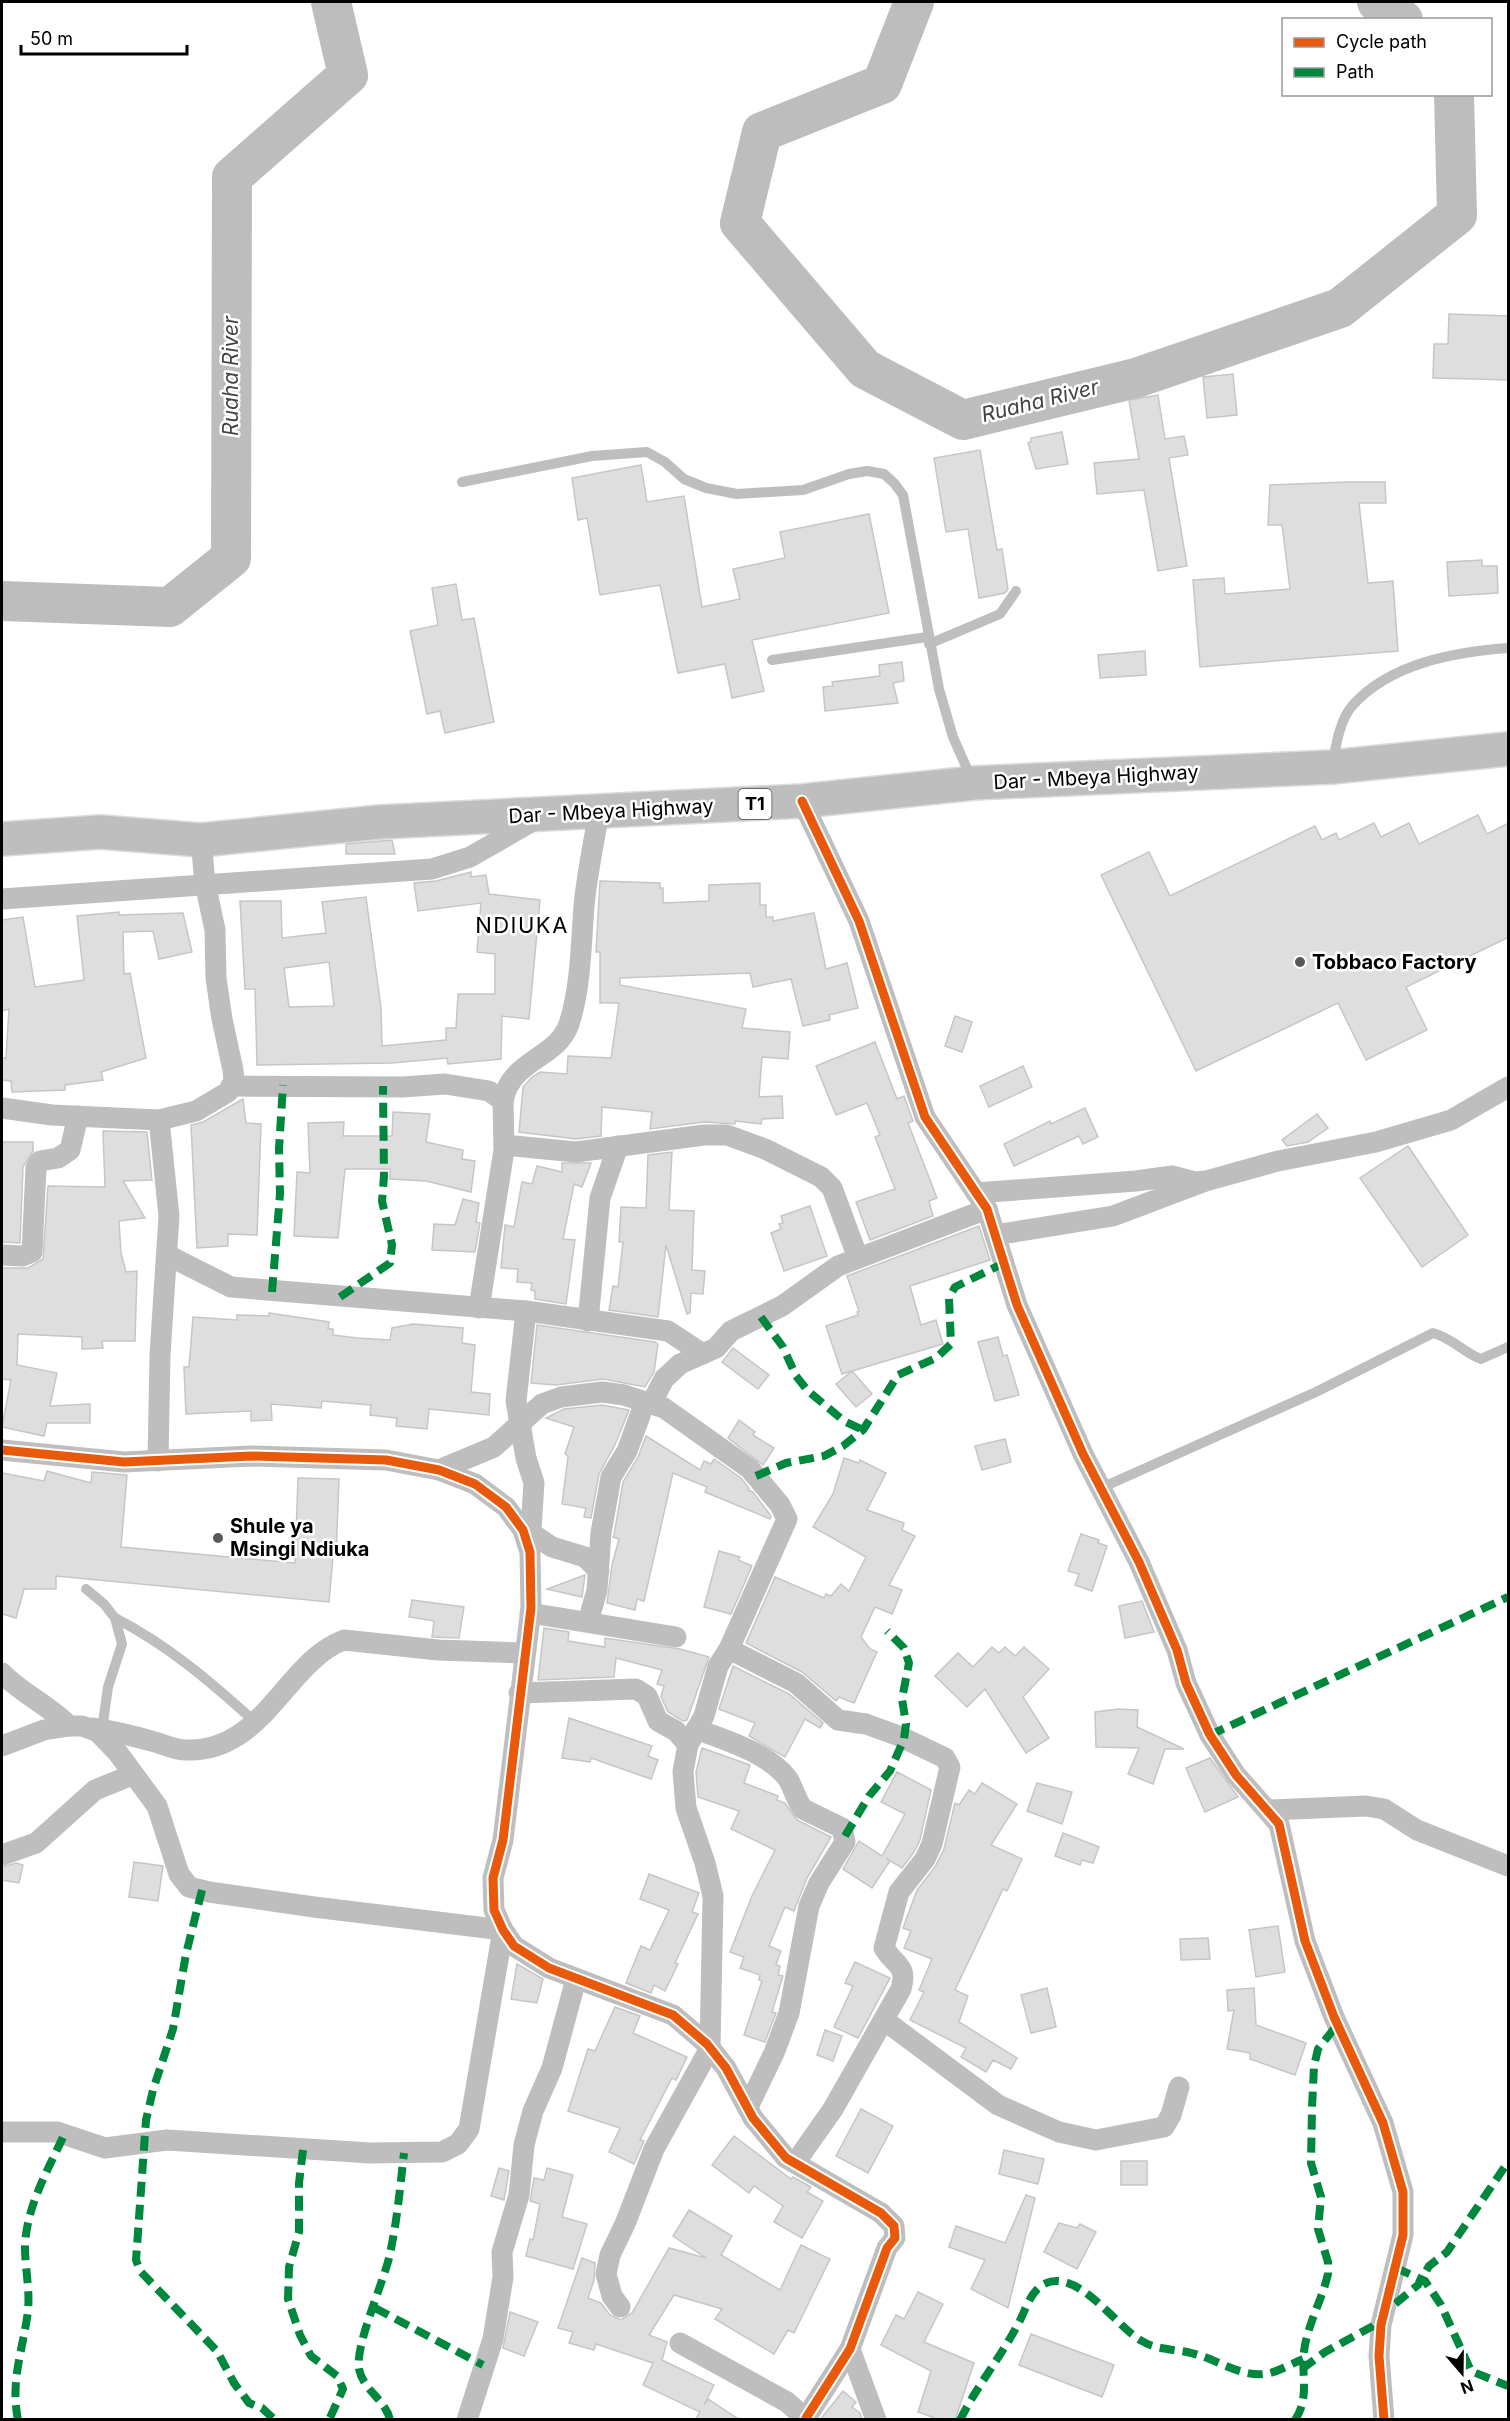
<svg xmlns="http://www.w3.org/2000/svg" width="1510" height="2421" font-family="Inter,sans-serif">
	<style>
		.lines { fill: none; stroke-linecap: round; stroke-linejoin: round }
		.river { stroke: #bdbdbd; stroke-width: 40 }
		.building { fill: #dedede; stroke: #c6c6c6; stroke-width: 1.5; fill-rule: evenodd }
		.highway-casing { stroke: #dbdbdb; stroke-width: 36 }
		.lane { stroke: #bebebe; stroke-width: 10 }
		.street { stroke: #bebebe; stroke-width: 21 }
		.highway { stroke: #bebebe; stroke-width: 33 }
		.quiet { stroke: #00873e; stroke-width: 8; stroke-dasharray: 15 8; stroke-linecap: butt }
		.cycleway-casing { stroke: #fff; stroke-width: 13 }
		.cycleway { stroke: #e8590c; stroke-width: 9 }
		.poi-dot { fill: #595959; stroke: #fff; stroke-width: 2 }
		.labels { text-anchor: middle; stroke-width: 5; stroke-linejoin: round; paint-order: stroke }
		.shield { fill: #fff; stroke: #4c4c4c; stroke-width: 1.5 }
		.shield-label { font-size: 18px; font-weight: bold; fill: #000 }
		.street-label { font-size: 20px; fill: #000; stroke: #fff }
		.poi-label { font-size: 20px; font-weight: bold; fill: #000; stroke: #fff; text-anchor: start }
		.water-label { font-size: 21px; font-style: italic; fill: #424242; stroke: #fff }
		.quarter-label { font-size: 22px; letter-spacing: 1.5px; fill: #000; stroke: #fff }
	</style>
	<rect width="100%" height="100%" fill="#fff"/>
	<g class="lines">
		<g class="river">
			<path d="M914 2 882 84 762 132 740 223 865 369 963 420 1136 378 1340 308 1457 215 1454 94"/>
			<path d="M1377 2 1403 20"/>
			<path d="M2 601 170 607 231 558 232 177 348 75 331 2"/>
		</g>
	</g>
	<g class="building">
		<path d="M1449 314 1509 316V380L1433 378 1434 344H1448Z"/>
		<path d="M1233 374 1237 415 1207 418 1203 377Z"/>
		<path d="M1158 395 1165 439 1184 436 1188 455 1169 458 1187 566 1158 571 1144 490 1097 494 1094 463 1139 459 1129 400Z"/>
		<path d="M1062 432 1068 464 1036 469 1028 443 1031 442V438Z"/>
		<path d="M980 450 997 550 1002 549 1008 589 1005 593 979 598 968 529 946 532 934 458Z"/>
		<path d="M641 465 647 502 684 496 702 607 740 599 733 569 785 558 780 532 869 514 889 613 752 640 764 691 732 698 725 664 678 673 660 585 600 595 587 518 578 520 572 478Z"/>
		<path d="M1347 482H1385L1386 503H1359L1368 583 1393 581 1398 651 1200 667 1193 580 1224 578 1225 594 1290 589 1282 525H1268L1270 485Z"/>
		<path d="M1482 560V566H1497L1498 593 1449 596 1447 562Z"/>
		<path d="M456 584 462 620 474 618 494 722 445 733 440 711 427 714 410 631 438 625 432 588Z"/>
		<path d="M1145 651 1146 675 1100 678 1098 655Z"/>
		<path d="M902 662 904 681 893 683 898 703 825 711 823 687 833 686 832 682 880 676 879 665Z"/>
		<path d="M1478 815 1487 834 1509 823V937L1406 987 1427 1030 1366 1060 1338 1003 1196 1071 1101 875 1149 852 1170 896 1315 826 1322 840 1336 833 1339 840 1374 823 1381 837 1409 823 1419 844Z"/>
		<path d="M392 840 395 854H346V844Z"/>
		<path d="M471 872V877L486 875 489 894 540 900 529 1019 502 1016 501 1059 448 1064 447 1058 392 1063 257 1065 255 989H245L240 901H281L282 938 326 933 322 902 366 897 381 1008 382 1046 446 1040V1028H456L458 994H495V954L477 952 481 903 418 911 414 883 436 881ZM329 962 334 1006 289 1007 284 968Z"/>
		<path d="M600 881 660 883V888H663V903L709 901V885L760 883V905H766V917H773V921L814 913 826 969 847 963 858 1008 829 1015 830 1020 803 1026 791 979 753 987 750 973 620 978V985L746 1009 742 1028 790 1032 788 1059 762 1057 759 1097 782 1096 783 1118 762 1119 761 1124 735 1121V1124L704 1122 650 1129 652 1112 602 1107 601 1136 576 1139 519 1132 523 1087 532 1077 540 1072 567 1074 568 1056 611 1058 619 1003H600V952H596Z"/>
		<path d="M119 912V915L183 913 192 952 159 959 153 931 123 932 124 974 130 973 146 1058 101 1072 103 1080 65 1085V1090L12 1092 11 1081 2 1080V1058H6L9 1009 2 1011V920L23 917 35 987 84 980 77 916Z"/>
		<path d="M955 1016 972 1022 962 1052 945 1046Z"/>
		<path d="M875 1042 897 1099 904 1096 908 1107 913 1121 908 1123 937 1198 929 1201 933 1216 870 1240 856 1202 895 1189 875 1137 880 1135 867 1103 836 1115 816 1066Z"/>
		<path d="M1023 1066 1032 1087 989 1107 980 1086Z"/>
		<path d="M243 1099 246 1123 261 1124 257 1235 228 1234V1246L197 1248 191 1125 203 1122Z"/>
		<path d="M1085 1108 1098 1137 1083 1144 1079 1136 1014 1166 1004 1144 1050 1121 1051 1124Z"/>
		<path d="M393 1112 430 1114 426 1142 463 1150 462 1159 475 1161 471 1192 426 1181 390 1179V1169H345L338 1238 294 1236 297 1172 310 1173 308 1123 344 1122 343 1136H392Z"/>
		<path d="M1317 1114 1328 1128 1308 1142 1287 1146 1282 1140Z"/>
		<path d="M103 1131 147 1132 152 1180 123 1181 145 1218 119 1221 121 1253 126 1272 137 1271 135 1341H102L103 1348 82 1349V1337L18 1334 17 1365 57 1373 50 1406 90 1404V1423H47L44 1436 2 1427 11 1380 2 1379V1268H28L43 1259 48 1186 105 1187Z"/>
		<path d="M2 1142H33V1151L23 1167 20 1243 2 1242Z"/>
		<path d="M1408 1146 1468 1235 1422 1267 1360 1178Z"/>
		<path d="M672 1152 669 1210 694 1211 692 1270 705 1271 703 1294 691 1293 690 1313 687 1314 666 1245 658 1317 609 1310 613 1286 618 1287 623 1242H619L621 1207 646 1208 648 1155Z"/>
		<path d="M562 1163H591L582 1187 574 1184 563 1239 575 1240 566 1304 535 1299V1291L531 1290 532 1283 517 1282 518 1269 501 1268 505 1225 514 1227 522 1182 532 1184 537 1166 562 1172Z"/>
		<path d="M463 1199 479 1203 476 1222 480 1223 475 1252 432 1250 434 1224 455 1225Z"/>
		<path d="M810 1206 827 1256 784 1271 771 1233 781 1229 779 1224 783 1223 781 1216Z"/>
		<path d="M979 1226 990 1260 910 1286 921 1325 936 1320 943 1344 842 1374 826 1326 858 1315 857 1312 859 1311 847 1276Z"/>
		<path d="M269 1313 329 1322 328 1329H333V1335L357 1338 390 1340 392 1328 413 1324 463 1328 462 1343 475 1345 471 1392 490 1394 489 1415 429 1409 427 1429 396 1426 397 1418 370 1415 371 1405 322 1401 321 1408 271 1404 272 1420 251 1421V1411L186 1414 184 1367H189L193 1317 237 1320V1315L269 1316Z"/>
		<path d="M537 1325 655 1342 658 1344 654 1372 645 1387 603 1379 556 1385 531 1383Z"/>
		<path d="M998 1337 1003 1356 1007 1355 1019 1395 995 1401 978 1342Z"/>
		<path d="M733 1348 769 1375 758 1389 722 1362Z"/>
		<path d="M852 1371 872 1394 856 1407 836 1384Z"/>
		<path d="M602 1405 629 1410 615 1445 599 1474 591 1518 584 1517 586 1508 562 1504 568 1456 565 1454 574 1427 546 1418 564 1409Z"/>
		<path d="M739 1420 755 1432 753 1435 774 1448 763 1465 728 1438Z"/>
		<path d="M646 1436 700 1470 704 1461 711 1464 714 1459 741 1478 749 1488 748 1490 753 1492 771 1516 770 1519 705 1492 707 1487 673 1473 644 1601 637 1599 635 1610 607 1603 612 1565 619 1539 613 1537 614 1535 623 1482 638 1457Z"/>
		<path d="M1005 1439 1011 1462 982 1470 975 1446Z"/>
		<path d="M844 1458 859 1463 860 1460 886 1473 867 1510 904 1523 902 1530 915 1536 889 1585 902 1590 892 1614 875 1607 861 1637 870 1649 877 1652 854 1703 839 1697 836 1701 802 1672 746 1643 775 1577 824 1598 826 1594 831 1596 841 1584 849 1591 866 1557 813 1527 833 1494Z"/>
		<path d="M47 1471 91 1483 92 1472 127 1475 121 1547 295 1563 298 1478 339 1479 336 1557H333L329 1602 56 1576V1589H24L16 1618 2 1614V1473L44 1481Z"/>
		<path d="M1081 1534 1099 1540 1098 1543 1107 1546 1092 1591 1075 1585 1079 1574 1068 1571Z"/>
		<path d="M719 1551 740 1557 738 1560 752 1566 731 1614 704 1607Z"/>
		<path d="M585 1575 582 1597 547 1589Z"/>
		<path d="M412 1600 464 1607 459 1638 432 1637 434 1621 409 1617Z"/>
		<path d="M1142 1601 1154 1632 1125 1638 1119 1606Z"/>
		<path d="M544 1628 569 1632 568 1641 605 1647V1638L680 1649 709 1657 687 1720 683 1721 668 1712 661 1697 664 1686 657 1684 662 1670 616 1658 614 1677 538 1680Z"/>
		<path d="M992 1647 999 1653 1005 1647 1015 1656 1024 1647 1049 1669 1023 1697 1049 1738 1026 1753 985 1689 967 1707 935 1676 958 1653 973 1667Z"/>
		<path d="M733 1666 789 1694 823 1723 820 1728 805 1719 785 1757 749 1736 755 1723 719 1709Z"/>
		<path d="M1118 1709 1138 1710 1137 1727 1184 1749H1165L1153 1784 1128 1774 1139 1748 1096 1747 1095 1712Z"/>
		<path d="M569 1718 652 1746 648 1756 658 1760 651 1779 591 1758 590 1762 562 1758Z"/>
		<path d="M702 1748 750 1765 744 1783 778 1796 777 1800 785 1803 797 1820 831 1837 807 1878 794 1911 785 1907 769 1946 781 1951 776 1965 780 1966 778 1975 783 1976 772 2012 776 2013 765 2042 744 2035 762 1981 759 1980 760 1975 740 1968 744 1957 730 1952 752 1896 775 1850 731 1829 739 1811 698 1797 696 1772Z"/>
		<path d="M1210 1758 1238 1797 1205 1812 1186 1768Z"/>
		<path d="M897 1772 931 1790 920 1840 914 1852 902 1868 886 1858 890 1861 872 1888 843 1869 859 1841 882 1856 905 1814 881 1802Z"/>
		<path d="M982 1783 1017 1804 991 1845 1022 1859 1007 1891 1003 1889 955 1990 968 1996 959 2022 1017 2058 1011 2069 993 2060 986 2072 961 2057 966 2048 910 2020 924 1992 919 1990 932 1959 904 1948 911 1931 903 1928 917 1890 935 1867 944 1849 955 1803 959 1805 969 1790 975 1794Z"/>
		<path d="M1037 1783 1072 1792 1062 1824 1027 1811Z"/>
		<path d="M1063 1833 1099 1847 1093 1863 1082 1860 1080 1865 1055 1856Z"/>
		<path d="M134 1862 163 1866 158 1901 129 1897Z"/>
		<path d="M16 1863 23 1865 19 1883 2 1880V1867Z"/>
		<path d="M649 1874 699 1893 692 1912 698 1914 675 1963 678 1964 665 1991 654 1985 651 1993 626 1983 641 1946 650 1950 669 1910 640 1899Z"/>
		<path d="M1278 1926 1285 1972 1256 1977 1249 1930Z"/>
		<path d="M1208 1938 1210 1959 1181 1960 1180 1939Z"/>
		<path d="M855 1962 890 1978 858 2038 834 2027 853 1986 845 1983Z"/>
		<path d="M517 1964 543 1979 537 2003 511 1999Z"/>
		<path d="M1047 1988 1056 2027 1031 2033 1021 1995Z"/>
		<path d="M1254 1988 1256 2025 1306 2043 1295 2075 1250 2059V2053L1227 2049 1234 2010 1228 2011 1227 1990Z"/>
		<path d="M615 2007 640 2016 633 2033 687 2057 676 2080 672 2078 640 2140 644 2141 634 2164 609 2152 620 2128 568 2111 588 2049 595 2051Z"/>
		<path d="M825 2030 842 2036 833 2061 817 2055Z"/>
		<path d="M861 2109 893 2126 868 2173 836 2156Z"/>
		<path d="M734 2136 791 2179 793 2177 811 2187 807 2192 823 2201 802 2238 774 2222 783 2206 754 2186 749 2193 712 2165Z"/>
		<path d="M1004 2150 1044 2159 1038 2184 999 2174Z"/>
		<rect x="1121" y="2161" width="26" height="24"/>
		<path d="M499 2168 509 2171 504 2200 491 2196Z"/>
		<path d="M547 2168 573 2175 562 2217 587 2224 573 2269 526 2256 530 2239 533 2240 540 2204 530 2201 534 2178 544 2180Z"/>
		<path d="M1026 2195 1035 2198 1008 2308 971 2289 985 2260 949 2247 956 2226 1005 2243Z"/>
		<path d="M689 2210 732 2236 721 2255 780 2290 801 2245 830 2259 794 2333 788 2330 774 2354 715 2319 722 2309 674 2295 649 2335 667 2342 662 2360 714 2385 704 2405 708 2399 740 2420H695L700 2412 643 2385 653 2363 596 2344 594 2350 569 2343 573 2332 558 2328 582 2258 595 2263 594 2280 588 2298 601 2303 610 2315 621 2320 632 2313 669 2248 706 2258 673 2236Z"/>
		<path d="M1059 2223 1077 2228 1080 2224 1096 2232 1077 2269 1044 2252Z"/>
		<path d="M918 2292 943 2304 924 2342 974 2363 955 2420H940L918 2412 931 2371 881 2345 896 2315 904 2319Z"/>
		<path d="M510 2312 538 2322 524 2356 503 2348Z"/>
		<path d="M1031 2334 1114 2365 1102 2397 1019 2365Z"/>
		<path d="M843 2391 856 2402 852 2407 860 2413 862 2420H820Z"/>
	</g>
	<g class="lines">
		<defs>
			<path id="highway" d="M2 839 100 832 201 840 380 822 802 801 974 783 1332 767 1508 749"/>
		</defs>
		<use href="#highway" class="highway-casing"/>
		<g class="lane">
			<path d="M462 482 592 456 647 452 665 462 684 479 706 488 737 494 803 490 849 474 867 471 884 474 894 483 903 495 939 689 953 737 972 780"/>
			<path d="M929 644 1000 614 1016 591"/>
			<path d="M772 660 927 637"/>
			<path d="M1333 762C1336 745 1340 720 1352 706 1390 663 1455 652 1508 648"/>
			<path d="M1101 1488 1316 1392 1433 1333C1452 1338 1463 1352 1481 1359L1508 1347"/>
			<path d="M86 1589 104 1604 115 1618 122 1644 108 1687 102 1730"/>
			<path d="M115 1618C168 1645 212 1683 255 1722"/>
		</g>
		<g class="street">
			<path d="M802 801 859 921 925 1117 987 1209 1017 1305 1083 1454 1139 1562 1177 1650 1186 1683 1210 1735 1236 1775 1279 1824 1305 1941 1334 2017 1383 2123 1403 2192V2235L1381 2325 1379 2356 1384 2420"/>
			<path d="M2 899 432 869 470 857 538 818"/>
			<path d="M231 1086 403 1087 445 1084 489 1091 503 1101 504 1150 479 1308"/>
			<path d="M503 1101C511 1059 557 1059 569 1024 581 987 581 944 584 906 587 874 594 842 599 811"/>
			<path d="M2 1108 52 1115 159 1120 196 1111 228 1092 234 1081 233 1070 222 1019 216 978 215 930 205 883 201 840"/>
			<path d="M504 1145 576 1152 704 1135H727L765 1149 821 1177 832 1188 858 1258"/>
			<path d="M976 1193 1136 1181 1172 1176 1195 1182 1206 1181 1278 1161 1376 1142 1451 1120 1508 1087"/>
			<path d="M995 1235 1113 1216 1203 1182"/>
			<path d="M2 1255 23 1256 32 1252 36 1168 40 1161 58 1158 70 1150 78 1116"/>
			<path d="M167 1255 231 1287 526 1311 668 1331 703 1354"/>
			<path d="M526 1311 516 1401 526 1458 534 1483 530 1544"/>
			<path d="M588 1321 600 1198 618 1146"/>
			<path d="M651 1404 664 1379 680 1364 716 1348 731 1331 782 1306 838 1266 987 1209"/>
			<path d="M2 1450 124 1462 251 1456 386 1460 439 1470 475 1484 506 1507 523 1530 530 1552 531 1608 503 1840 493 1878 494 1910 503 1930 514 1946 549 1968 673 2015 707 2044 726 2068 753 2118 786 2158 881 2213 894 2226 895 2238 887 2248 850 2349 806 2418"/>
			<path d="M158 1461 160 1355 169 1216 159 1120"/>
			<path d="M439 1470 494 1447 542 1404 561 1397 602 1392 624 1395 664 1408 750 1469 780 1505 787 1519 729 1649 718 1666 704 1716 688 1745 683 1771 686 1808 705 1863 713 1896 710 2048 654 2149 625 2224 610 2255 606 2274 612 2296 620 2307"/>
			<path d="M531 1533 552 1547 585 1557 599 1571"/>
			<path d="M530 1613 676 1637"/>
			<path d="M588 1622 597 1590 601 1533 611 1477 627 1451 645 1402"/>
			<path d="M729 1649 796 1683 838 1720 866 1724 899 1736 945 1758 950 1767 932 1844 925 1859 899 1892 884 1948C895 1966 908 1965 901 1989L833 2109 795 2163"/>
			<path d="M2 1673C22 1694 49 1705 69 1726"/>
			<path d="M519 1693 636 1689 647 1696 658 1721 676 1731 688 1745"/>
			<path d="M92 1728C113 1731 134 1736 155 1742 166 1745 175 1750 186 1750 264 1753 286 1661 344 1640L438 1650 524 1653"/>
			<path d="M696 1729C725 1740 769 1753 788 1779 794 1789 796 1800 803 1809L842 1828 845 1842 819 1883 809 1906 789 2013 774 2053 748 2107"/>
			<path d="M2 1746 44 1730 69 1726H82L98 1732 118 1753 157 1806 179 1874 189 1887 209 1892 314 1907 503 1930 469 2129 458 2144 442 2152 370 2153 167 2140 105 2148 57 2132H2"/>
			<path d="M1268 1810 1366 1806 1384 1809 1417 1830 1508 1866"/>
			<path d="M2 1855 36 1843 95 1790 132 1775"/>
			<path d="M884 2020 998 2105 1059 2132 1096 2140 1164 2127 1171 2115 1179 2087"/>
			<path d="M680 2343 787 2402 807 2420"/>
			<path d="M850 2349 876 2420"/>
			<path d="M467 2420 493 2339 503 2277 502 2252 519 2195 524 2145 533 2111 552 2068 576 1979"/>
		</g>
		<use href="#highway" class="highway"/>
		<g class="quiet">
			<path d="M272 1292 280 1194 279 1149 283 1085"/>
			<path d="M340 1297 390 1263 392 1245 382 1201 384 1176 383 1086"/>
			<path d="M761 1317 783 1347 796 1376 808 1391 844 1421 863 1430"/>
			<path d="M756 1476 786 1463 824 1456 843 1446 863 1430 898 1375 936 1358 951 1344 949 1298 955 1287 1004 1263"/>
			<path d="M1210 1735 1508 1597"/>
			<path d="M845 1836 869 1796 890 1771 904 1739 906 1724 902 1699 909 1663 904 1648 887 1631"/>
			<path d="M202 1890 186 1954 173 2029 153 2090 146 2120 136 2260 140 2271 217 2351 234 2383 249 2403 262 2408 275 2420"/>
			<path d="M303 2150 299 2183V2232L289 2267 288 2299 300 2335 311 2356 337 2376 343 2389 329 2420"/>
			<path d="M1396 2268 1425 2281 1441 2305 1471 2371 1508 2386"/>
			<path d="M375 2308 483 2365"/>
			<path d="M1302 2369 1325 2352 1373 2326 1385 2312 1418 2285 1429 2266 1447 2252 1508 2162"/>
			<path d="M18 2420C10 2380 23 2350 28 2311 30 2289 25 2268 25 2247 26 2207 48 2170 64 2135"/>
			<path d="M390 2420C386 2400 363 2390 359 2369 355 2346 382 2286 389 2258 397 2223 400 2188 404 2153"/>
			<path d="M960 2420C977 2386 1000 2358 1017 2326 1025 2313 1029 2292 1044 2284 1078 2267 1116 2327 1142 2341 1156 2350 1175 2349 1191 2353 1215 2358 1239 2377 1265 2374 1278 2372 1291 2364 1303 2359"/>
			<path d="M1295 2420C1310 2398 1301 2375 1304 2351 1308 2323 1322 2300 1328 2274V2262L1318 2229 1321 2197 1311 2163 1312 2108 1314 2066 1318 2049 1337 2025"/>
		</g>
		<defs>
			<g id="cycleway">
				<path d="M802 801 859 921 925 1117 987 1209 1017 1305 1083 1454 1139 1562 1177 1650 1186 1683 1210 1735 1236 1775 1279 1824 1305 1941 1334 2017 1383 2123 1403 2192V2235L1381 2325 1379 2356 1384 2420"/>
				<path d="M2 1450 124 1462 251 1456 386 1460 439 1470 475 1484 506 1507 523 1530 530 1552 531 1608 503 1840 493 1878 494 1910 503 1930 514 1946 549 1968 673 2015 707 2044 726 2068 753 2118 786 2158 881 2213 894 2226 895 2238 887 2248 850 2349 806 2418"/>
			</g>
		</defs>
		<use href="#cycleway" class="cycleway-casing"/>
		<use href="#cycleway" class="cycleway"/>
	</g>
	<g class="poi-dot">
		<circle cx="1300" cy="962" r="6"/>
		<circle cx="218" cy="1538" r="6"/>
	</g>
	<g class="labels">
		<rect class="shield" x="738.5" y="789" width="33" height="30" rx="4.5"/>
		<g class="shield-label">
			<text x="755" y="810">T1</text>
		</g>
		<g class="street-label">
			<text transform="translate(1096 777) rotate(-3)" y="7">Dar - Mbeya Highway</text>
			<text transform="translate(611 811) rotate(-3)" y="7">Dar - Mbeya Highway</text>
		</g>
		<g class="poi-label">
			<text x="1312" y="969">Tobbaco Factory</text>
			<text x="230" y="1533">Shule ya<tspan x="230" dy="23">Msingi Ndiuka</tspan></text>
		</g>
		<g class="water-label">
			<text transform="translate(231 376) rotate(-90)" y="7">Ruaha River</text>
			<text transform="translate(1040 401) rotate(-14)" y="7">Ruaha River</text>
		</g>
		<g class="quarter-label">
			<text x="522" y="933">NDIUKA</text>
		</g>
	</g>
	<rect width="1510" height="2421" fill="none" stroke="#000000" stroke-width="6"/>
	<rect x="1282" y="18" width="210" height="78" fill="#ffffff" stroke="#999999" stroke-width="1.5"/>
	<rect x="1294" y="38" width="30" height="9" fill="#e8590c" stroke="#999999" stroke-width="1.5"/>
	<text x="1336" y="48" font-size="18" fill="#000000">Cycle path</text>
	<rect x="1294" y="68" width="30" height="9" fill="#00873e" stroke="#999999" stroke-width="1.5"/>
	<text x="1336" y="78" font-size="18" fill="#000000">Path</text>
	<g transform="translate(1462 2373) rotate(160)" stroke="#ffffff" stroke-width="4.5" paint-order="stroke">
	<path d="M0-4.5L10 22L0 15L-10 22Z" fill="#000000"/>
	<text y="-9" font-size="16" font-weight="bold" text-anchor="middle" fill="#000000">N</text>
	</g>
	<path d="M21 45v9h166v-9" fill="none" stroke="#000000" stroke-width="3"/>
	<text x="30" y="45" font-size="18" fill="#000000" stroke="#ffffff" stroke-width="4.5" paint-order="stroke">50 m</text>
</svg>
